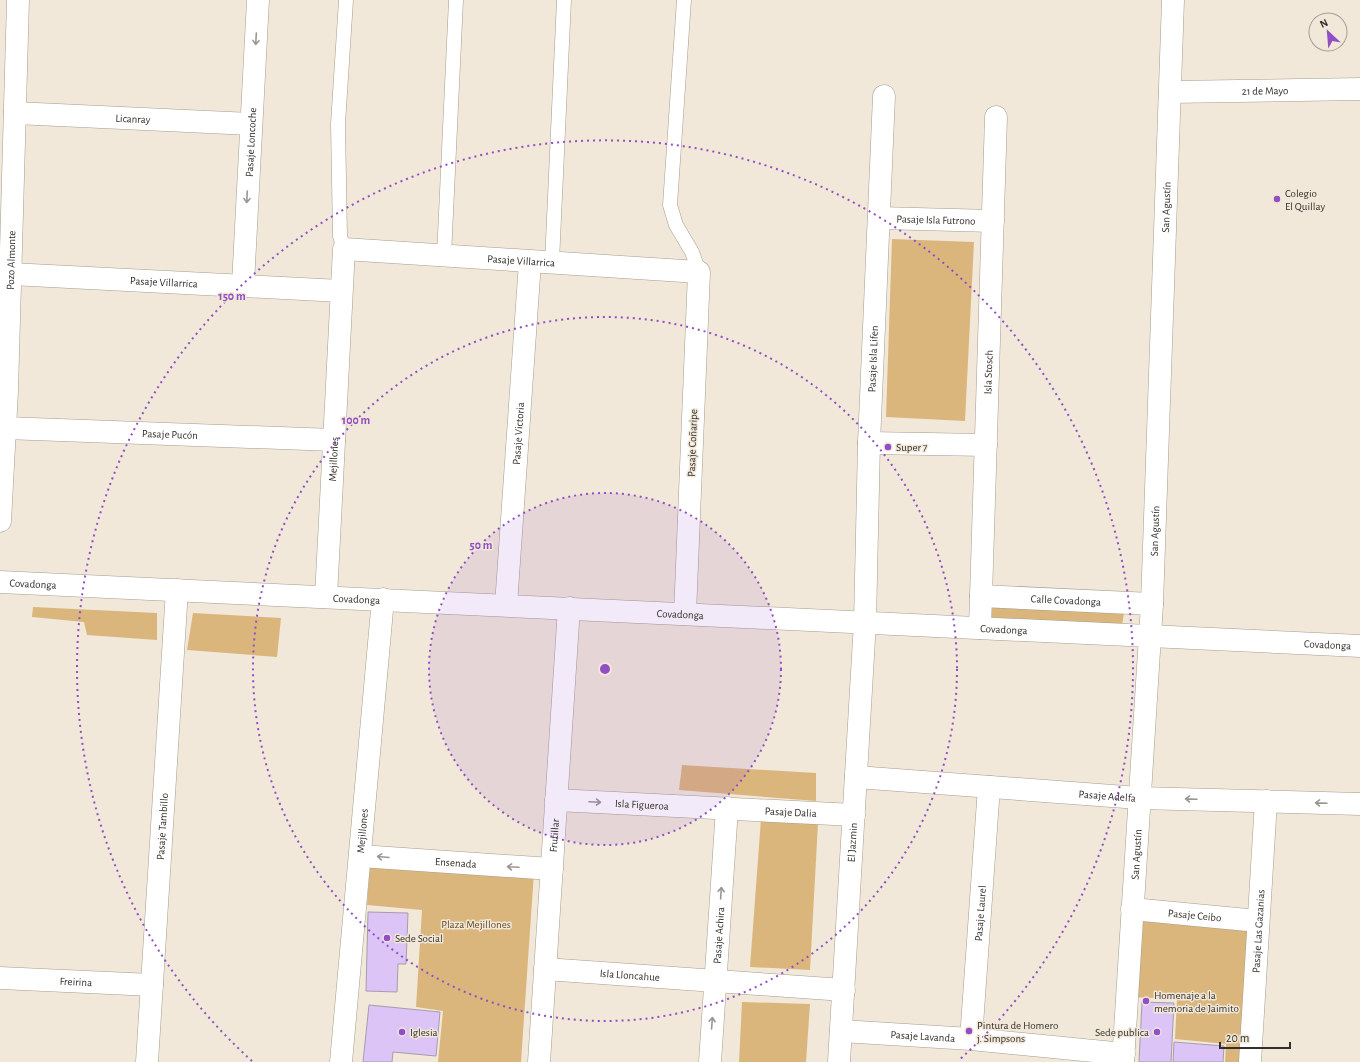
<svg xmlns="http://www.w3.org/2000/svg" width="1360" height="1062" font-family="'Alegreya Sans',sans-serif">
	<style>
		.green { fill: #dbb67c }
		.building { fill: #ddc4f6; stroke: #a49dab }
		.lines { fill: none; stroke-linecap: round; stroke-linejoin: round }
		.lane-casing { stroke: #a59c8f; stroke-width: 15 }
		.street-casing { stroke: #a59c8f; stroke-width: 23 }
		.lane { stroke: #fff; stroke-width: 14 }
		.street { stroke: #fff; stroke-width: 22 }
		.oneway { stroke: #999794 }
		.ring { fill: none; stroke: #904fc4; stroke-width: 2; stroke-dasharray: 2 4 }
		.poi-dot { fill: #904fc4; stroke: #f1e8d9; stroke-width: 1.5 }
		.labels { text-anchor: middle; stroke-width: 3; stroke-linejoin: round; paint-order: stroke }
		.street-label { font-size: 11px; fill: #332f2a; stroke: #f1e8d9 }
		.poi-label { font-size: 11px; fill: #332f2a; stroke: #f1e8d9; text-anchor: start }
		.park-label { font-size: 11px; fill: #604925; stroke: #f1e8d9 }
		.centre { fill: #904fc4; stroke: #f1e8d9; stroke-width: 2 }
		.ring-label { font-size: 12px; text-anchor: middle; font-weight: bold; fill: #904fc4; stroke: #f1e8d9; stroke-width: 3; stroke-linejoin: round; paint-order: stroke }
	</style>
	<rect width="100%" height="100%" fill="#f1e8d9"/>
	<g class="green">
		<path d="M892 239 974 242 965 421 886 417Z"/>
		<path d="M987 605 1124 613 1121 632 986 623Z"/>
		<path d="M33 607 157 613V640L87 635 84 622 32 617Z"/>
		<path d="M193 613 281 618 277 657 187 650Z"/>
		<path d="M682 765 816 773V801L679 790Z"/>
		<path d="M761 819 818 823 810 970 750 967Z"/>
		<path d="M370 862 534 872 521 1062H438L443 1011 416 1007 422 910 367 905Z"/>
		<path d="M1135 912 1255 923 1248 1062H1225L1226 1044 1175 1039 1177 999 1130 997Z"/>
		<path d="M742 1002 810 1004 806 1062H739Z"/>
	</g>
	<g class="building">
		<path d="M368 912 408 913 406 964H398L397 992 366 991Z"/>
		<path d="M1142 1002 1174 1003 1171 1062H1139Z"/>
		<path d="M369 1005 440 1012 436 1056 393 1052 392 1062H363Z"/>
		<path d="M1174 1042 1224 1046 1223 1062H1173Z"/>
	</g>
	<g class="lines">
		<defs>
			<g id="lane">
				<path d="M684 0 670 205 676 225 692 252 699 272"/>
				<path d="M344 249 340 236 338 124 346 0"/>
				<path d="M444 256 456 0"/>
				<path d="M552 262 564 0"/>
			</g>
			<g id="street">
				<path id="s1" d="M1170 92 1360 89"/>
				<path id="s2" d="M15 113 251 124"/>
				<path id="s3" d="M879 218 993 221"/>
				<path id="s4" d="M11 274 341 291"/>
				<path id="s5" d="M243 284 258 0"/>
				<path id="s6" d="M5 428 334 440"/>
				<path d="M869 443 986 445"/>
				<path id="s7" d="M0 521 7 391 18 0"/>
				<path id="s8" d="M0 582 1360 646"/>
				<path id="s9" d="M981 596 1152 604"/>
				<path id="s10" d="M326 597 344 249 699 272 685 614"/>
				<path id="s11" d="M506 605 530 262"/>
				<path id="s12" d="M980 628 996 117"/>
				<path id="s13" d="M856 777 1139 798 1360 804"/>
				<path id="s14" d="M556 800 854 815"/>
				<path id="s15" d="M360 856 552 869"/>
				<path id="s16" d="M1132 909 1258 921"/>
				<path id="s17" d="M545 969 844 990"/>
				<path id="s18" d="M0 978 152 985"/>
				<path id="s19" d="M841 1031 971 1039 1124 1054"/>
				<path id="s20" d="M971 1039 989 787"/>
				<path id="s21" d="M147 1062 177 590"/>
				<path id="s22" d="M341 1062 383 599"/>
				<path id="s23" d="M539 1062 569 608"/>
				<path id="s24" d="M710 1062 727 808"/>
				<path id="s25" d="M839 1062 865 622 869 443 884 96"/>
				<path id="s26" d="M1123 1062 1152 604 1173 0"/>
				<path id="s27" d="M1250 1062 1266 801"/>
			</g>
		</defs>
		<use href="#lane" class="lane-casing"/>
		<use href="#street" class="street-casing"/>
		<use href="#lane" class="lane"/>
		<use href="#street" class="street"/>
	</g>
	<defs><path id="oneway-shaft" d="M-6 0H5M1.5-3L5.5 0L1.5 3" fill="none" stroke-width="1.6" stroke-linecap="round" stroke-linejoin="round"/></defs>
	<g class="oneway">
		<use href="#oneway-shaft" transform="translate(256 39) rotate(93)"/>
		<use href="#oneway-shaft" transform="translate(247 197) rotate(93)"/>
		<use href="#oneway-shaft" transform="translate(1191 799) rotate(-178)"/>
		<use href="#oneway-shaft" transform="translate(595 802) rotate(3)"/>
		<use href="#oneway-shaft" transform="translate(1321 803) rotate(-178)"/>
		<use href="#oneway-shaft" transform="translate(383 857) rotate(-175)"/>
		<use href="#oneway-shaft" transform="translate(513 867) rotate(-177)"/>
		<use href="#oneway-shaft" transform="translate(721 893) rotate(-86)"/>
		<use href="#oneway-shaft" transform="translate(712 1023) rotate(-86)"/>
	</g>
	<circle cx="605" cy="669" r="176" fill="#904fc4" fill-opacity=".12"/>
	<g class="ring">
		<circle cx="605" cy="669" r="176"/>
		<circle cx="605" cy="669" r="352"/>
		<path d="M252 1061A528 528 0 1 1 958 1061"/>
	</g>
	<g class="poi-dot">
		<circle cx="1277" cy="199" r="4"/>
		<circle cx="888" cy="447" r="4"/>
		<circle cx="387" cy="938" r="4"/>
		<circle cx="1146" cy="1001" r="4"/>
		<circle cx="969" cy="1031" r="4"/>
		<circle cx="402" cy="1032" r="4"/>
		<circle cx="1157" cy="1032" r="4"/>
	</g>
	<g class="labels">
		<g class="street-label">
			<text dy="4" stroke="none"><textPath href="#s1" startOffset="95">21 de Mayo</textPath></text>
			<text dy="4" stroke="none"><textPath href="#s2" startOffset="118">Licanray</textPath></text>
			<text dy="4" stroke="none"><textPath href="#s5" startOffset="142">Pasaje Loncoche</textPath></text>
			<text dy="4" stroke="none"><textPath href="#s26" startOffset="856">San Agustín</textPath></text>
			<text dy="4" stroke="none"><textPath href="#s3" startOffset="57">Pasaje Isla Futrono</textPath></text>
			<text dy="4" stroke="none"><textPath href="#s7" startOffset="261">Pozo Almonte</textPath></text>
			<text dy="4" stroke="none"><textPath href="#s10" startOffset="526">Pasaje Villarrica</textPath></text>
			<text dy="4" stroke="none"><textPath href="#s4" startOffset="153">Pasaje Villarrica</textPath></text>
			<text dy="4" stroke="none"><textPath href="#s25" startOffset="704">Pasaje Isla Lifen</textPath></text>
			<text dy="4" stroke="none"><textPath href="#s12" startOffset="256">Isla Stosch</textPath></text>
			<text dy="4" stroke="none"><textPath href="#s6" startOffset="165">Pasaje Pucón</textPath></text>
			<text dy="4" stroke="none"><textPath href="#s11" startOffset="172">Pasaje Victoria</textPath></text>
			<text transform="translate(692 443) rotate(-88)" y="4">Pasaje Coñaripe</text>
			<text dy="4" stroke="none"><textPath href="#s10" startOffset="138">Mejillones</textPath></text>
			<text dy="4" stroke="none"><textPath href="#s26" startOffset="532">San Agustín</textPath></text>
			<text dy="4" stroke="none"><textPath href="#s8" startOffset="33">Covadonga</textPath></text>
			<text dy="4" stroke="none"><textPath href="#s8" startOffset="357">Covadonga</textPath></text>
			<text dy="4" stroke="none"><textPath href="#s9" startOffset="85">Calle Covadonga</textPath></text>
			<text dy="4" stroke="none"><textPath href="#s8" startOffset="681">Covadonga</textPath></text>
			<text dy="4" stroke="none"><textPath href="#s8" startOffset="1005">Covadonga</textPath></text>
			<text dy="4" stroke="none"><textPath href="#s8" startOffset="1329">Covadonga</textPath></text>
			<text dy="4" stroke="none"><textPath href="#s13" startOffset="252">Pasaje Adelfa</textPath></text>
			<text dy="4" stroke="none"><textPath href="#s14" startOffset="86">Isla Figueroa</textPath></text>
			<text dy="4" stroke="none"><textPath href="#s14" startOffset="235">Pasaje Dalia</textPath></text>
			<text dy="4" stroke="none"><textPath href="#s21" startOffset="236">Pasaje Tambillo</textPath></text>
			<text dy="4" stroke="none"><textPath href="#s22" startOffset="232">Mejillones</textPath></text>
			<text dy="4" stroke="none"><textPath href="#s23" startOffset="227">Frutillar</textPath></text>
			<text dy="4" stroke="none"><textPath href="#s25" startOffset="220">El Jazmin</textPath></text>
			<text dy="4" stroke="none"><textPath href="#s26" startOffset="208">San Agustín</textPath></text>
			<text dy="4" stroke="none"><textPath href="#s15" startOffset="96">Ensenada</textPath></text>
			<text dy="4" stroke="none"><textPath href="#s20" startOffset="126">Pasaje Laurel</textPath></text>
			<text dy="4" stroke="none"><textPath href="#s16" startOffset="63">Pasaje Ceibo</textPath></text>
			<text dy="4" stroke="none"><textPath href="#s27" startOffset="131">Pasaje Las Gazanias</textPath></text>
			<text dy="4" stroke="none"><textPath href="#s24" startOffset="127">Pasaje Achira</textPath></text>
			<text dy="4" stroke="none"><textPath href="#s17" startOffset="85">Isla Lloncahue</textPath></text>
			<text dy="4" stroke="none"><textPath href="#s18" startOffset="76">Freirina</textPath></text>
			<text dy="4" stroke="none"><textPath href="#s19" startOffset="82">Pasaje Lavanda</textPath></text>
		</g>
		<g class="poi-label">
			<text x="1285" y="197">Colegio<tspan x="1285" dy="13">El Quillay</tspan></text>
			<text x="896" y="451">Super 7</text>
			<text x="395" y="942">Sede Social</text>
			<text x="1154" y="999">Homenaje a la<tspan x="1154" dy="13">memoria de Jaimito</tspan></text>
			<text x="977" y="1029">Pintura de Homero<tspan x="977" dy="13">j. Simpsons</tspan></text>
			<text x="410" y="1036">Iglesia</text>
			<text x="1149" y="1036" text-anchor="end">Sede publica</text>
		</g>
		<g class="park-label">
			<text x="476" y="928">Plaza Mejillones</text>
		</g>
	</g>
	<circle cx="605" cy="669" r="6" class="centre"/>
	<g class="ring-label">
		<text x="232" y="300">150 m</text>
		<text x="356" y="424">100 m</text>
		<text x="481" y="549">50 m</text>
	</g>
	<g transform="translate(1328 32) rotate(334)"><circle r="19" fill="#f1e8d9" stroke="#a59e93"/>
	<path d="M0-3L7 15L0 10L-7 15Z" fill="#904fc4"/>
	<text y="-6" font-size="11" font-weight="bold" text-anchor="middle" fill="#332f2a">N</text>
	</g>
	<path d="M1220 1042v6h70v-6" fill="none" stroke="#332f2a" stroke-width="2"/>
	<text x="1226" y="1042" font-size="12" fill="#332f2a" stroke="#f1e8d9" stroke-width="3" paint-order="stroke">20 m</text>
</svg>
